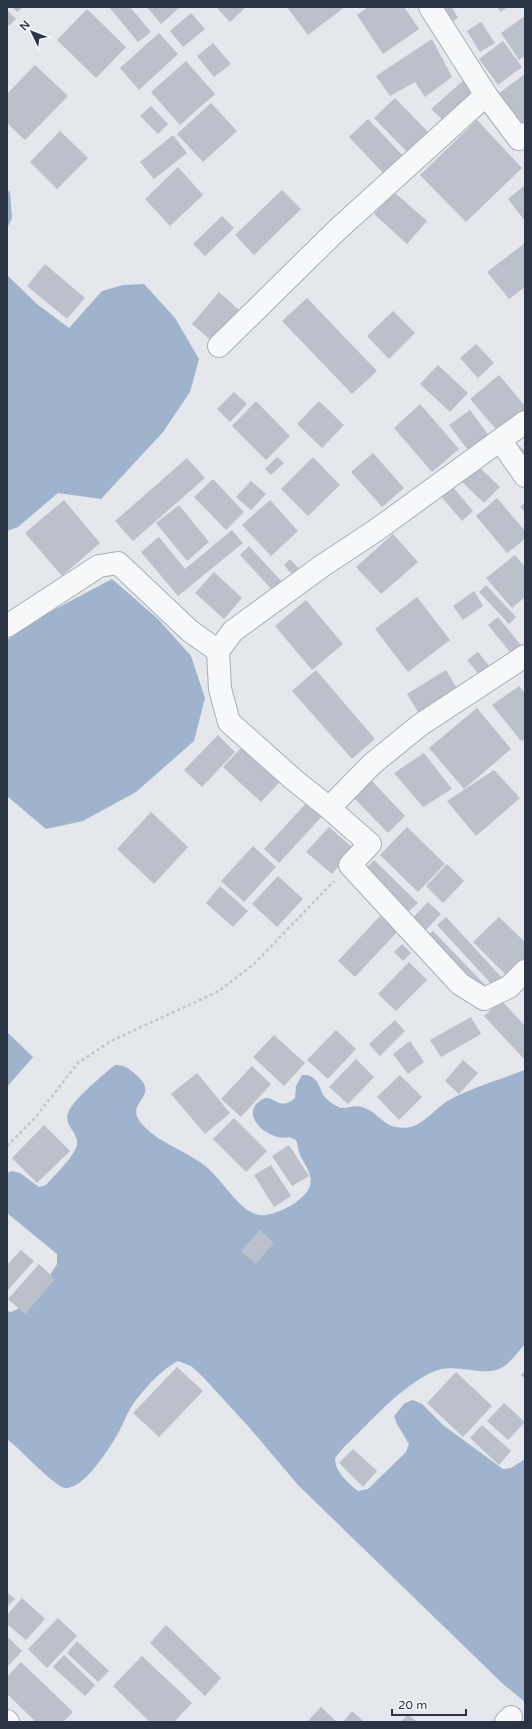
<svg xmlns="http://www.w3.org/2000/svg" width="532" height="1729" font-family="'Varela Round',sans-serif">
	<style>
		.water { fill: #9fb4cc }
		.building { fill: #bbc0ca }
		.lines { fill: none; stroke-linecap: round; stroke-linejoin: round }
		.minor-casing { stroke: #a9aeb7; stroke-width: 24 }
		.path { stroke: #c2c5cb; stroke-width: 2.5; stroke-dasharray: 3 3; stroke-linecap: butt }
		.minor { stroke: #f7f8fa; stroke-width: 22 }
	</style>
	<rect width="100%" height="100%" fill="#e4e7ec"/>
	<g class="water">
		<path d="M7 190 10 192 12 218 7 228Z"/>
		<path d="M7 275 37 304 69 328 102 291 123 285 144 284 175 318 199 359 190 392 163 432 101 499 58 493 18 527 7 531Z"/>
		<path d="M112 579 158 619 191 656 205 698 194 741 136 792 83 821 46 829 7 796V640L44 615Z"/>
		<path d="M7 1032 33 1057 7 1087Z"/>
		<path d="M115 1065C123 1065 127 1067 134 1073 137 1076 144 1081 145 1087 148 1100 127 1106 141 1123 158 1143 183 1149 204 1165 220 1178 230 1196 246 1209 249 1211 256 1215 260 1215 274 1217 305 1201 310 1186 313 1174 305 1165 300 1155 298 1150 298 1145 296 1140L289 1137C269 1142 238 1115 261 1100 273 1092 278 1113 295 1098L296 1086 302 1075C317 1074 318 1085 324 1096 327 1100 333 1104 338 1107 346 1110 354 1104 362 1107 375 1110 383 1125 396 1127 400 1128 407 1128 411 1127 427 1122 437 1106 451 1099 474 1087 501 1079 525 1070V1344C517 1353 508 1367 496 1370 479 1375 454 1363 435 1371 400 1386 371 1422 344 1447L335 1458C335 1472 348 1483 358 1491L368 1489 406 1452 409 1444 397 1424 394 1416 405 1403 413 1400 422 1404 443 1425 503 1469 511 1468 525 1459V1702L503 1684 298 1485 248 1426 203 1377 191 1366 178 1361C162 1369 147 1386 136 1400 127 1411 124 1424 117 1435 109 1449 83 1490 65 1488 54 1486 20 1449 7 1439V1311L11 1312 18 1309 52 1272 57 1264V1254L7 1213V1173L12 1171 20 1173 39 1187 46 1185C54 1175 79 1153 77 1141 76 1131 64 1125 68 1113 73 1099 103 1075 115 1065Z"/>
	</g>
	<g class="building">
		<path d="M12 7H23L17 12Z"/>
		<path d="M109 7H130L151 32 138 42Z"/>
		<path d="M147 7H180L161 24Z"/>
		<path d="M216 7H246L230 22Z"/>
		<path d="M287 7H345L308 35Z"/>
		<path d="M368 7H404L419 29 383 54 357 15Z"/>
		<path d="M432 7H452L458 18 444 27Z"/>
		<path d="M497 7H507L501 12Z"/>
		<path d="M87 9 126 47 96 78 57 40Z"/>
		<path d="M7 10 16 19 7 27Z"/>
		<path d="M191 13 205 29 183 47 170 31Z"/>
		<path d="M525 16V56L519 60 501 33Z"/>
		<path d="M481 22 495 43 480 52 467 31Z"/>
		<path d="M159 33 178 54 139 90 120 68Z"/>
		<path d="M432 39 452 77 425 97 415 82 390 96 376 76Z"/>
		<path d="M503 41 522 67 498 85 479 59Z"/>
		<path d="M213 43 231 64 214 77 197 56Z"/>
		<path d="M186 61 215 94 180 125 151 92Z"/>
		<path d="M35 65 68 96 25 140 7 123V94Z"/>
		<path d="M525 74V125L523 126 499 93Z"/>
		<path d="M465 79 478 95 445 122 431 109Z"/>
		<path d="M395 98 429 133 408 153 374 118Z"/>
		<path d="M211 103 237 131 203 162 177 134Z"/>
		<path d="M151 106 168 124 158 134 140 116Z"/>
		<path d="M368 119 405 158 386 176 349 137Z"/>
		<path d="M477 120 522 168 466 222 420 175Z"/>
		<path d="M60 131 88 158 57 189 30 162Z"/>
		<path d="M173 135 187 153 154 179 140 162Z"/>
		<path d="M178 167 203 195 170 226 145 199Z"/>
		<path d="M525 185V221L508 199Z"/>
		<path d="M282 190 301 209 254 255 235 235Z"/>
		<path d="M394 192 427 221 407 244 374 214Z"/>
		<path d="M222 216 234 228 205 256 193 244Z"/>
		<path d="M525 243V287L509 299 487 272Z"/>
		<path d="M45 264 85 298 67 319 27 286Z"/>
		<path d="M219 292 240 311 213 342 192 324Z"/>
		<path d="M307 298 377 371 352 394 282 321Z"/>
		<path d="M393 311 415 333 389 359 367 336Z"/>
		<path d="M476 344 494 363 478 378 460 358Z"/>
		<path d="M438 365 468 393 450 412 420 384Z"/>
		<path d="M499 375 525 406V414L501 435 470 399Z"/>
		<path d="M234 392 247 404 230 422 217 409Z"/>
		<path d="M256 401 290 436 266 460 232 426Z"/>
		<path d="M319 401 344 425 322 448 297 424Z"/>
		<path d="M420 404 459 449 432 472 394 428Z"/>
		<path d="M470 410 489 436 467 449 449 425Z"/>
		<path d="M518 445 525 451V467L510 453Z"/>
		<path d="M373 453 404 488 382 507 351 472Z"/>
		<path d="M277 457 284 463 271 475 265 469Z"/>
		<path d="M313 457 340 485 308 516 281 489Z"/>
		<path d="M187 458 205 478 133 541 115 521Z"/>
		<path d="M473 461 500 487 484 503 458 478Z"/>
		<path d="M213 479 244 512 226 530 194 497Z"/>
		<path d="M251 481 266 494 251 510 236 497Z"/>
		<path d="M452 486 473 511 462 521 440 495Z"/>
		<path d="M497 498 525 531V539L507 553 476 516Z"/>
		<path d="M64 500 100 543 62 576 25 533Z"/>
		<path d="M270 500 298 531 271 556 242 525Z"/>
		<path d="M525 502V512L520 507Z"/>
		<path d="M179 505 209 542 187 561 156 523Z"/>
		<path d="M232 530 243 543 178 596 141 552 159 537 185 569Z"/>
		<path d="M393 534 418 562 381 594 356 567Z"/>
		<path d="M249 546 284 584 275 593 240 555Z"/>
		<path d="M515 555 525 567V597L512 608 486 578Z"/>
		<path d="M290 559 305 575 298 581 284 565Z"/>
		<path d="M214 572 242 598 224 619 195 593Z"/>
		<path d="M486 585 516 617 509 624 479 592Z"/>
		<path d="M474 591 483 606 463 620 453 606Z"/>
		<path d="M417 597 450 640 408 672 375 629Z"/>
		<path d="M306 600 343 644 312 670 275 626Z"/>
		<path d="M498 617 524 649 514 657 488 625Z"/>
		<path d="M478 652 493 671 483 679 467 660Z"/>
		<path d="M316 670 375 739 352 759 292 691Z"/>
		<path d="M446 670 462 697 423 720 407 694Z"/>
		<path d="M519 686 525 693V739L521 741 492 705Z"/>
		<path d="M477 708 511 749 464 789 429 748Z"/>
		<path d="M218 735 235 752 202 787 184 770Z"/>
		<path d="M242 747 280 782 261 802 223 767Z"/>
		<path d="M424 753 452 789 423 807 394 773Z"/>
		<path d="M494 770 520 798 476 836 447 801Z"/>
		<path d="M371 780 405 816 388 833 353 797Z"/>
		<path d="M311 798 326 812 279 863 264 849Z"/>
		<path d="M151 812 188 847 154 884 117 849Z"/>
		<path d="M329 827 354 849 332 874 306 852Z"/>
		<path d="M407 827 445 864 418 892 380 855Z"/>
		<path d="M253 846 276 867 244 902 221 881Z"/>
		<path d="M374 860 418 903 407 913 363 871Z"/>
		<path d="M447 864 464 881 443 903 426 886Z"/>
		<path d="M278 876 303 899 277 927 252 904Z"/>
		<path d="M220 886 248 911 233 927 206 903Z"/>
		<path d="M428 902 441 914 423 933 410 921Z"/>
		<path d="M380 916 397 932 355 977 338 961Z"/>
		<path d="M446 917 504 980 495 988 437 925Z"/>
		<path d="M499 917 525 942V961L509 978 473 942Z"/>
		<path d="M433 931 490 990 483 997 425 938Z"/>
		<path d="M402 944 411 953 403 961 394 952Z"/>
		<path d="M409 962 427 980 396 1011 378 994Z"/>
		<path d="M501 1000 525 1026V1060L484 1016Z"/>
		<path d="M471 1017 481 1034 441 1057 430 1040Z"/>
		<path d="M395 1020 405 1031 380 1056 369 1044Z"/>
		<path d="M336 1030 356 1049 328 1079 307 1060Z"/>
		<path d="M274 1035 305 1063 284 1086 253 1057Z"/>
		<path d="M410 1041 424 1062 408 1074 393 1054Z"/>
		<path d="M356 1059 374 1077 348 1104 329 1087Z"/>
		<path d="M463 1060 478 1073 459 1094 445 1081Z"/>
		<path d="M252 1066 271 1084 241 1117 221 1099Z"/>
		<path d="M197 1073 230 1113 205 1134 171 1094Z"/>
		<path d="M400 1075 422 1097 399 1120 377 1097Z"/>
		<path d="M234 1118 267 1151 246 1172 213 1139Z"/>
		<path d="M44 1125 70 1151 37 1183 12 1158Z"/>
		<path d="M289 1145 309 1176 292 1186 272 1156Z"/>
		<path d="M271 1165 291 1196 274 1207 254 1175Z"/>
		<path d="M260 1230 274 1243 256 1264 241 1251Z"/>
		<path d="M21 1250 34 1261 7 1291V1265Z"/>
		<path d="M39 1264 55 1279 25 1314 8 1299Z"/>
		<path d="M177 1367 203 1391 159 1437 133 1413Z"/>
		<path d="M525 1370V1379L521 1375Z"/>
		<path d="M456 1372 492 1406 463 1437 427 1403Z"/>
		<path d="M504 1403 525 1422 508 1440 487 1421Z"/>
		<path d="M482 1425 511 1451 499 1465 470 1438Z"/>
		<path d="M353 1449 377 1471 363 1487 339 1463Z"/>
		<path d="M7 1592 15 1599 7 1607Z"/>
		<path d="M22 1598 45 1619 26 1640 7 1624V1615Z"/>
		<path d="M58 1618 77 1636 47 1668 28 1649Z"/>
		<path d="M166 1625 221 1678 205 1696 150 1643Z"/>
		<path d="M7 1636 22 1651 8 1666 7 1665Z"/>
		<path d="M77 1641 109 1671 98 1682 67 1653Z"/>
		<path d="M64 1655 95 1685 85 1696 53 1667Z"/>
		<path d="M142 1656 192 1703 174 1722H150L113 1686Z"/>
		<path d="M21 1662 73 1712 63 1722H36L7 1694V1677Z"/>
		<path d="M321 1707 337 1722H307Z"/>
		<path d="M352 1711 364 1722H343Z"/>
		<path d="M408 1714 417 1722H401Z"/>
	</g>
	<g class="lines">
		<defs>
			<g id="minor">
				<path d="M430 7 486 95 519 139 525 134"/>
				<path d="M219 346 337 230 486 95"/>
				<path d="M500 440 525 476"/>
				<path d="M7 626 99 566 118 563 190 631 218 651"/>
				<path d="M525 656 420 725 372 764 329 808 370 844 350 865 460 984 484 999 509 987 525 971"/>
				<path d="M329 808 293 779 229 722 220 689 218 651 233 631 322 566 375 531 525 422"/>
				<path d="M7 1721 8 1722"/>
				<path d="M506 1722 511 1717"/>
			</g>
		</defs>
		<use href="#minor" class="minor-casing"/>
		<path class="path" d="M7 1146 34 1119 78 1063 111 1041 219 991 254 964 334 881"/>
		<use href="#minor" class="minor"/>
	</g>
	<rect width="532" height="1729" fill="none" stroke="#2b3445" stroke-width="16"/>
	<g transform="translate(32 32) rotate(313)" stroke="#f4f6f9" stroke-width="3" paint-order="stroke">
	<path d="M0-3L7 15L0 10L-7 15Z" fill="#2b3445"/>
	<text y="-6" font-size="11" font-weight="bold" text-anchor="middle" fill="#2b3445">N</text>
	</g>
	<path d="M392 1709v6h74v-6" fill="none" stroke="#2b3445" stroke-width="2"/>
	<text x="398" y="1709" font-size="12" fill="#2b3445" stroke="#f4f6f9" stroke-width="3" paint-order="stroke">20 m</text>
</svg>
